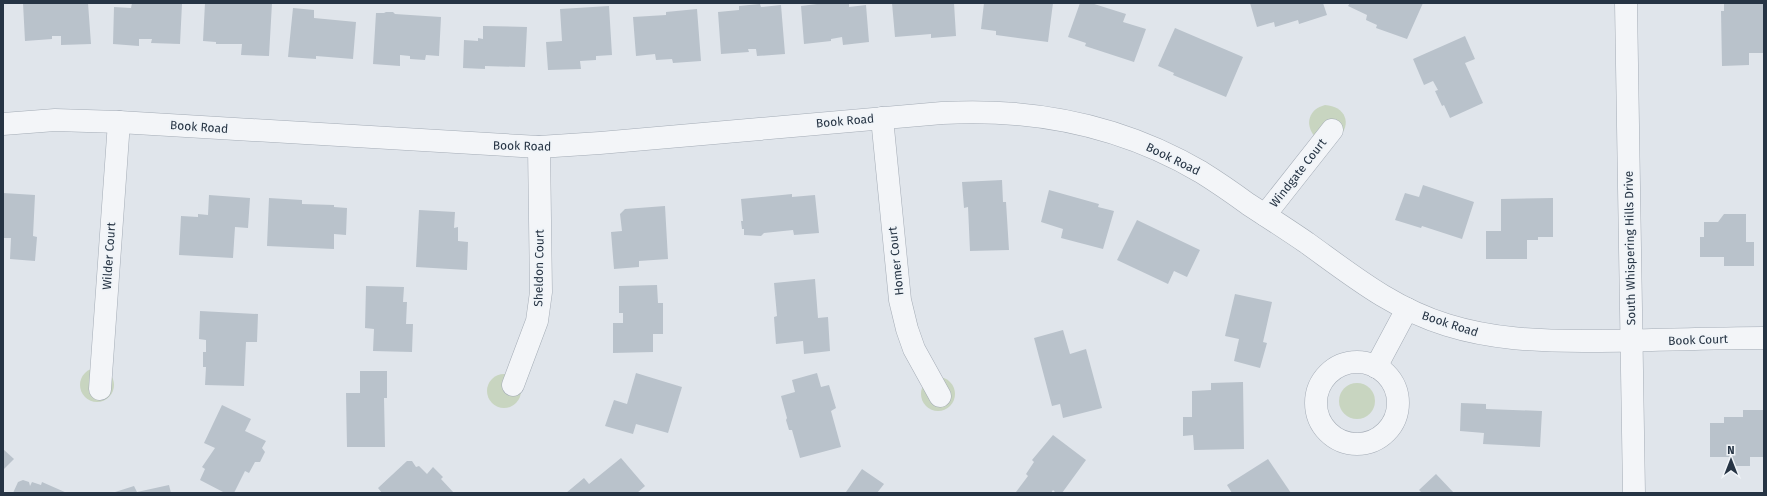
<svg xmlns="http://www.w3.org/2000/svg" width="1767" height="496" font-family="'Fira Sans',sans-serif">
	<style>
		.green { fill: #c8d5c0 }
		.building { fill: #b9c2cb }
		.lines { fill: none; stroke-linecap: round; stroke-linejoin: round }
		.minor-casing { stroke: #a4acb6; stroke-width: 23 }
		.minor { stroke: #f3f5f8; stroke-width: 22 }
		.labels { text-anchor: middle; stroke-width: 4; stroke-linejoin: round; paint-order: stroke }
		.street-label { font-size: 12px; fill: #263444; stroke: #f0f4f8 }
	</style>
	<rect width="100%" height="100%" fill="#e0e5eb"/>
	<g class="green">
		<path d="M1325 105C1345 106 1353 124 1338 138L1315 137C1304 124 1309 109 1325 105Z"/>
		<circle cx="97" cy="385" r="17"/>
		<circle cx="504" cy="391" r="17"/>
		<circle cx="938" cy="394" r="17"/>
		<circle cx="1357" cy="401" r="18"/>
	</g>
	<g class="building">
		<path d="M23 3H88L91 44 61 45V36H52V39L25 41Z"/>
		<path d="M132 3 182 4 180 44 151 43 152 39H139V46L113 44 114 7 131 8Z"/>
		<path d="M205 3 251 4 252 3H272L269 56 241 55 242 44H216V42L203 41Z"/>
		<path d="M817 3H849V7L866 5 869 42 843 45 842 37 831 39V41L804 44 801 6 817 4Z"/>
		<path d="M892 3H954L956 36 931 38V34L895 37Z"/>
		<path d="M984 3H1053L1048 42 996 35V31L981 29Z"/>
		<path d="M1080 3H1091L1126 14 1123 22 1146 29 1134 62 1085 46 1086 43 1068 37Z"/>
		<path d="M1250 3H1323L1327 15 1299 24 1298 20 1275 27 1274 22 1257 27Z"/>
		<path d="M1350 3H1423L1407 39 1376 28 1377 25 1366 20 1367 15 1348 6Z"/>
		<path d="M1724 3H1764V53H1749V65L1722 66 1721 11H1724Z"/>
		<path d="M760 4 761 7 781 5 785 54 757 56 756 49H748L749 52 721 54 718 12 739 10V6Z"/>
		<path d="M609 6 612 55 596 56V60L580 61 581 69 548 70 546 42 562 41 560 9Z"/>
		<path d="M293 8 314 10V18L356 22 353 59 316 56V59L288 57Z"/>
		<path d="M697 9 701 61 673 63 672 59 656 60 655 54 636 56 633 17 666 15V12Z"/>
		<path d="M386 12H393L395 14 441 17 439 56 426 55 425 60 410 59V56L400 55V66L373 64 376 13H384Z"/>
		<path d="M483 26 527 27 525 67 485 66V69L463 68 464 40 478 41V38L483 39Z"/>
		<path d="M1175 28 1243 57 1226 97 1173 75 1174 73 1158 66Z"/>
		<path d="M1465 36 1475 59 1465 63 1483 103 1450 118 1444 105 1442 106 1435 91 1438 90 1433 81 1424 85 1413 59Z"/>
		<path d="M1002 180 1003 202H1006L1009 250 970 251 968 207 964 208 962 182Z"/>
		<path d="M1423 185 1474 202 1462 239 1422 226 1421 228 1395 220 1405 193 1419 197Z"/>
		<path d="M1049 190 1099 204 1098 207 1114 211 1103 249 1061 238 1063 229 1041 222Z"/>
		<path d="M3 193 35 195 33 236 37 237 35 261 10 259 11 238H3Z"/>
		<path d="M792 194V197L815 195 819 233 794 235 793 230 764 233 761 236 744 235V229H742L741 221H743L741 199Z"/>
		<path d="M209 195 250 198 248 228 235 227 233 258 179 255 181 216 198 217V214L208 215Z"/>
		<path d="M269 198 302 200V204L334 205V207L347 208 346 235 334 234V249L267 246Z"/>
		<path d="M1553 198V237H1538V240H1527V259H1486V231H1501V199Z"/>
		<path d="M665 206 668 259 639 261V267L614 269 611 232 622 231 620 214 625 209Z"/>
		<path d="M419 210 455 212 454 228 458 227V241L468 242 467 270 416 267Z"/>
		<path d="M1724 214H1746V242H1754V266H1724V257H1700V237H1704V222H1718Z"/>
		<path d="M1137 220 1200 250 1187 277 1174 271 1168 284 1117 260Z"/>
		<path d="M815 279 818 318 828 317 830 351 804 354 803 341 776 344 774 317 777 316 774 283Z"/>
		<path d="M657 285 658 303H663V334H653V352L613 353V323H623V313H619V286Z"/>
		<path d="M366 286 404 287 403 302H407L406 324H413L412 352 373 351 374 329 365 328Z"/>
		<path d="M1235 294 1272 302 1263 342 1267 343 1260 368 1234 361 1239 339 1225 336Z"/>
		<path d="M200 311 258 314 257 342H246L244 386 205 385 206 367H203V352H206V340L199 339Z"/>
		<path d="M1063 330 1070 354 1086 349 1102 408 1063 418 1060 404 1052 406 1034 338Z"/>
		<path d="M360 371H387V398H384L385 447H347L346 393H360Z"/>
		<path d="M636 373 682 387 668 433 636 424 633 434 605 426 614 400 627 404Z"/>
		<path d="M817 373 821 387 829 385 836 408 831 411 841 447 800 458 792 430H789L786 420 787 418 781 396 795 392 792 380Z"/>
		<path d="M1243 382 1244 449 1194 450 1193 435 1183 436V417H1192V391L1211 390V383Z"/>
		<path d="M1461 403 1486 404V409L1542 411 1540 447 1483 444 1484 433 1460 431Z"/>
		<path d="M222 405 251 419 245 431 266 441 262 448 265 452 260 462H255L249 473 245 471 234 493H225L200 480 205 469 202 467 215 448 204 443Z"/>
		<path d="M1743 410H1764V457H1750V466H1732V457H1710V423H1724V417H1743Z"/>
		<path d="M1053 435 1086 460 1062 493H1056L1053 490 1051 493H1017L1016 492 1028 476 1026 474 1034 462 1032 460Z"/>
		<path d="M3 449 14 459 3 470Z"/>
		<path d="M621 458 645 486 637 493H566L584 478 589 484Z"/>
		<path d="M1268 459 1291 493H1232L1227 485Z"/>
		<path d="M407 461H412L416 467 419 466 427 474 433 467 443 477 441 479 454 493H382L378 488Z"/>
		<path d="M862 469 884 484 877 493 846 492Z"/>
		<path d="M1436 474 1454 493H1422L1419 490Z"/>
		<path d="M23 480 29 482 30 486 32 482 41 485 42 482 67 493H13L18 482Z"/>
		<path d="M169 485 171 493H112L134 486 137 492Z"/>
	</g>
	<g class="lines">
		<defs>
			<g id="minor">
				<path d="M1626 3 1634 493"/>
				<path d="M882 118 900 300 907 329 914 349 940 396"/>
				<path d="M3 124 55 120 119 122 539 147 600 143 942 113C1033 108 1121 125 1201 172 1217 182 1233 193 1248 204 1268 217 1288 230 1307 243 1353 276 1392 308 1447 325 1492 339 1537 341 1583 341 1643 341 1704 338 1764 338"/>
				<path d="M1265 215 1332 130"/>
				<circle cx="1357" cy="403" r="41"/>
				<path d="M1376 367 1407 309"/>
				<path d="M513 385 537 321 541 292 539 147"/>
				<path d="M100 389 119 122"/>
			</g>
		</defs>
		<use href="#minor" class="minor-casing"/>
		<use href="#minor" class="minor"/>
	</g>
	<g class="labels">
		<g class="street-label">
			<text transform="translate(845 121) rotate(-5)" y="4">Book Road</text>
			<text transform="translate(199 127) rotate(4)" y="4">Book Road</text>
			<text transform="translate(522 146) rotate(1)" y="4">Book Road</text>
			<text transform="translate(1173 159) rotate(26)" y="4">Book Road</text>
			<text transform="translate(1298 173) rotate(-52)" y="4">Windgate Court</text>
			<text transform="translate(1630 248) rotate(-91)" y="4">South Whispering Hills Drive</text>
			<text transform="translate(109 256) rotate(-86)" y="4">Wilder Court</text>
			<text transform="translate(896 261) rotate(-96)" y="4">Homer Court</text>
			<text transform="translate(539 268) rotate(-89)" y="4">Sheldon Court</text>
			<text transform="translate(1450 324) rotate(18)" y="4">Book Road</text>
			<text transform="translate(1698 340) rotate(-2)" y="4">Book Court</text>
		</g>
	</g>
	<rect width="1767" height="496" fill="none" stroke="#263444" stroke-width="8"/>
	<g transform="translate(1731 460)" stroke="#f0f4f8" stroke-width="3" paint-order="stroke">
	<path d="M0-3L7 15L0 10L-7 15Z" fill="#263444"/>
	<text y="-6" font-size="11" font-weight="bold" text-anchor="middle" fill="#263444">N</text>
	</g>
</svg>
